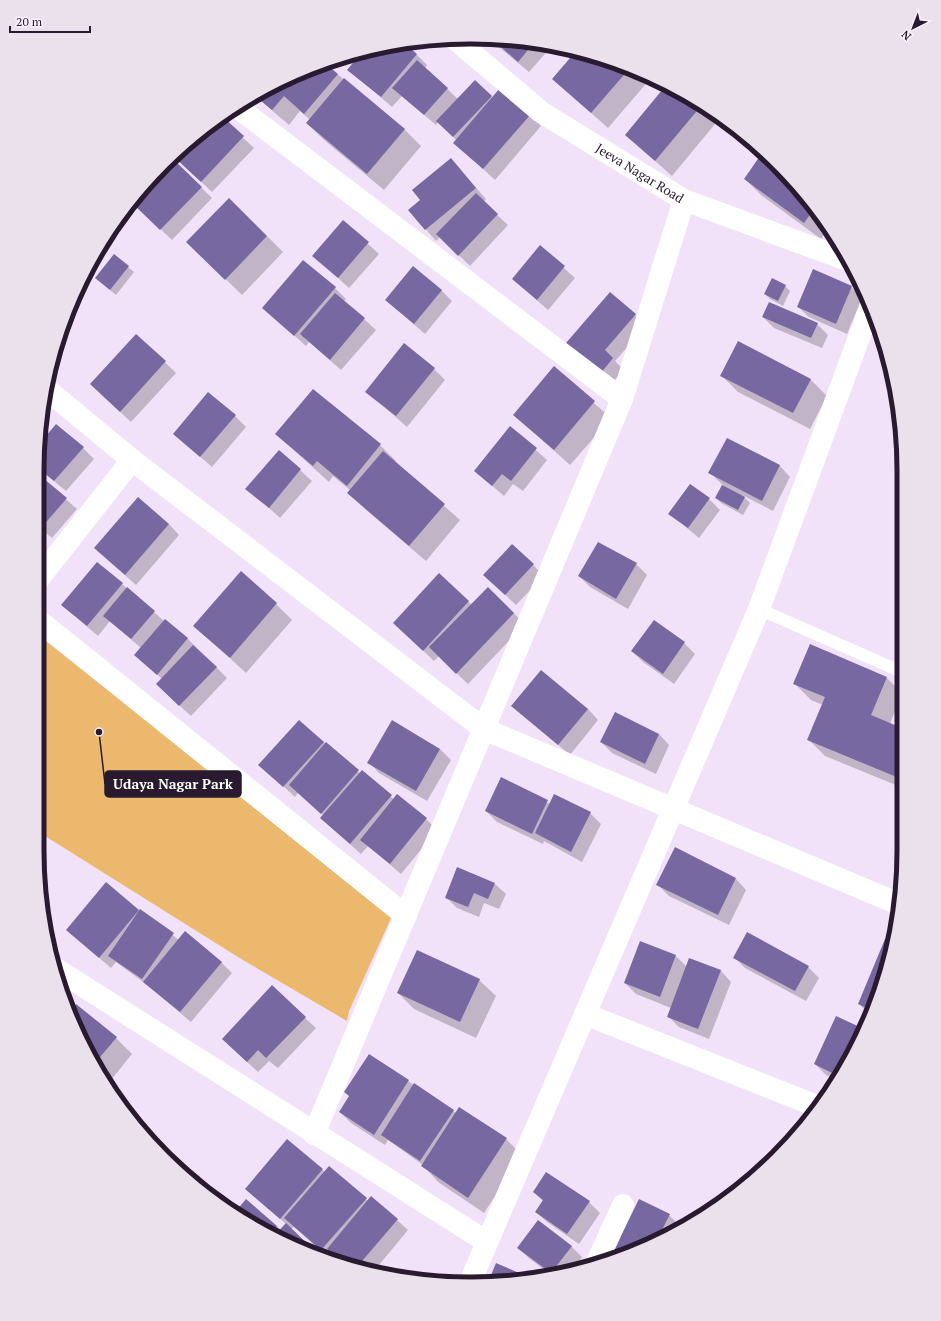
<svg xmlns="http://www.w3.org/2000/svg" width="941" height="1321" font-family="'PT Serif',serif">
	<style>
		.green { fill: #ebb86d }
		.shadow { fill: #0003 }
		.building { fill: #7768a2 }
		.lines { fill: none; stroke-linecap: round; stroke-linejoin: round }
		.lane { stroke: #fff; stroke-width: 12 }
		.street { stroke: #fff; stroke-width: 22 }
		.secondary { stroke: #fff; stroke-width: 22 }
		.labels { text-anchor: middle; stroke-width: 3; stroke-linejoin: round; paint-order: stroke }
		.street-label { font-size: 13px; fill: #291a2f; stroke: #fbf2fe }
		.rim { fill: none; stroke: #291a2f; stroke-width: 5 }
		.leader { fill: none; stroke: #291a2f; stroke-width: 1.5 }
		.callout-dot { fill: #291a2f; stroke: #fbf2fe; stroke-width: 1.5 }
		.callout { fill: #291a2f; stroke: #291a2f; stroke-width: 1.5 }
		.callout-label { font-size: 14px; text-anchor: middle; font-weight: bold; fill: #fff }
	</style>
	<rect width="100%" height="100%" fill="#f2e2f9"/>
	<path class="green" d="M37 634 392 916 349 1011 347 1021 238 957 37 831Z"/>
	<g class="shadow">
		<path d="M488 38H499L551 47 529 72Z"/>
		<path d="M578 51 651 78 608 128 553 79Z"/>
		<path d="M416 54 427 65 425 68 458 99 475 81 493 99 530 115 541 126 495 180 455 143 457 141 438 122 436 125 402 96 392 107 349 70Z"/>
		<path d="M324 63 405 130 421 146 384 190 323 139 307 123 310 120 300 111 289 125 254 95Z"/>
		<path d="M668 85 720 118 672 176 626 135Z"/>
		<path d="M222 118 254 148 212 192 174 156Z"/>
		<path d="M763 154 797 185 836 239 827 230 821 239 761 195 745 179Z"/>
		<path d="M171 158 212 198 172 240 132 202 142 189Z"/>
		<path d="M451 159 486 199 483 202 508 225 470 266 440 237 436 241 409 210 421 200Z"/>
		<path d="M343 221 379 254 349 288 314 256Z"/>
		<path d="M267 236 283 252 242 295 204 258Z"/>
		<path d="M540 247 575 278 548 310 513 279Z"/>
		<path d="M128 267 134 272 116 295 96 278Z"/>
		<path d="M785 286 790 291 783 306 770 299 765 294Z"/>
		<path d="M851 287 862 298 847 334 809 317 798 307Z"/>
		<path d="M335 288 346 299 344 301 376 330 341 370 309 342 306 346 264 308Z"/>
		<path d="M441 290 452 301 425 334 386 300Z"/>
		<path d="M635 315 646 326 615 361 624 370 612 383 579 354Z"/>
		<path d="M763 317 817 324 828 335 822 348 774 328Z"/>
		<path d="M137 335 176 373 131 422 102 395Z"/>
		<path d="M738 342 811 380 827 396 810 429 738 392 722 376Z"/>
		<path d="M554 368 611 418 570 465 514 415Z"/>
		<path d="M434 369 445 380 407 427 366 391Z"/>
		<path d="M235 416 246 427 212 467 174 434Z"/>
		<path d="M510 427 547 460 523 491 513 484 504 496 475 471Z"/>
		<path d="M41 432 46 437 83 448 94 459 66 491 37 467Z"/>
		<path d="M276 434 380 445 396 461 395 462 460 520 426 561 365 509 349 493 351 491 333 476 329 482Z"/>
		<path d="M727 439 780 466 790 477 773 511 742 495 750 503 743 515 721 503 716 498 723 485 710 473Z"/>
		<path d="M279 451 312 481 280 518 247 488Z"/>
		<path d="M37 474 77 509 52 538 37 525Z"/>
		<path d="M690 485 709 499 720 510 699 538 670 514Z"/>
		<path d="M169 524 179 535 136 585 95 548Z"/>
		<path d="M636 564 647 575 628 609 590 587 579 576Z"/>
		<path d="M533 565 544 576 516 605 495 585Z"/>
		<path d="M439 574 472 605 488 588 525 624 468 684 439 656 434 661 405 633Z"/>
		<path d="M122 584 164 621 165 620 188 639 227 678 191 716 168 695 162 679 136 655 141 648 110 621 98 636 62 605Z"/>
		<path d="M276 604 292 620 246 673 195 626Z"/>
		<path d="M684 643 695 654 674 684 643 662 632 651Z"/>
		<path d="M810 645 887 678 902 693 890 724 902 729 903 788 825 756 808 739 823 705 811 700 795 684Z"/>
		<path d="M513 706 588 709 598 720 570 755Z"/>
		<path d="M299 721 361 774 394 799 426 819 437 830 401 874 368 846 361 854 333 829 324 816 298 793 295 797 271 775Z"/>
		<path d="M392 722 440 749 451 760 427 801 379 773 369 762Z"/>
		<path d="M659 734 669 745 656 774 612 753 601 742Z"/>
		<path d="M502 778 550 804 590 813 601 824 582 862 544 841 543 844 497 822 486 811Z"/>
		<path d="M458 869 495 884 506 894 499 909 484 903 479 917 457 908 446 897Z"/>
		<path d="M736 879 746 890 729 925 669 896 658 885Z"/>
		<path d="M106 884 140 912 141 911 179 940 221 962 232 973 191 1022 147 985 116 962 111 968 67 930Z"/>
		<path d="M892 943 889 963 870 1015 859 1004Z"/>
		<path d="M676 956 687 967 690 960 721 971 731 982 709 1039 679 1027 668 1016 671 1008 636 994 625 983Z"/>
		<path d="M734 957 808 967 819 978 806 1001 745 968Z"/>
		<path d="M479 980 496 996 476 1038 414 1009 398 993Z"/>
		<path d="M76 1005 116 1038 132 1054 107 1085 70 1017 69 1014Z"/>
		<path d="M837 1017 864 1030 859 1042 836 1080 826 1075 815 1064Z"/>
		<path d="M305 1018 316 1028 278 1068 269 1061 258 1072 234 1050Z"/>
		<path d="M369 1055 456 1113 459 1108 506 1139 522 1155 484 1213 438 1182 423 1165 388 1140 385 1145 351 1123 340 1112 350 1097Z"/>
		<path d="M158 1145 199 1178 215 1194 214 1196 185 1176Z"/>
		<path d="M322 1170 397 1220 408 1230 374 1271 345 1264 341 1261 340 1263 332 1261 294 1227 291 1229 318 1256 279 1239 237 1211 277 1226 281 1230 286 1224 247 1189Z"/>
		<path d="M534 1192 589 1202 600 1213 579 1244 547 1222 536 1212 543 1201Z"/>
		<path d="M640 1200 669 1215 680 1226 678 1229 637 1251 612 1258Z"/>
		<path d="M571 1246 582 1257 574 1268 550 1274 529 1258 518 1248Z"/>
		<path d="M496 1264 531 1279 490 1280Z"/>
	</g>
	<g class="building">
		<path d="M491 38H499L533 44 518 62Z"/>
		<path d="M404 43 417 54 381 97 347 70 361 53Z"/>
		<path d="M576 51 629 69 591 113 552 79Z"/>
		<path d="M417 60 448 88 424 115 392 88Z"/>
		<path d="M325 63 338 74 304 114 284 96 272 110 254 95Z"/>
		<path d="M344 78 405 129 367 174 306 123Z"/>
		<path d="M475 80 492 96 453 137 436 121Z"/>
		<path d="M667 84 701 106 655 161 625 135Z"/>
		<path d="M500 88 531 114 483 169 453 143Z"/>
		<path d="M223 117 244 136 201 182 173 156 185 144Z"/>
		<path d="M762 153 797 185 814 209 804 223 744 179Z"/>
		<path d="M172 158 202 187 160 230 132 203 144 185Z"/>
		<path d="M451 158 476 188 425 230 408 210 420 200 412 190Z"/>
		<path d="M476 193 498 214 458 256 436 234Z"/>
		<path d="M229 198 267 236 225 280 186 242Z"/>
		<path d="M343 220 369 242 338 278 312 256Z"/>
		<path d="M540 245 565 266 537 300 512 279Z"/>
		<path d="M114 254 129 266 110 290 95 278Z"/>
		<path d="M303 260 336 287 294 336 262 308Z"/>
		<path d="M413 266 442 290 414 324 385 300Z"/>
		<path d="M813 269 852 286 836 324 797 307Z"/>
		<path d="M772 278 786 285 778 301 764 294Z"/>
		<path d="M610 292 636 314 605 350 613 358 601 373 566 343Z"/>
		<path d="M335 293 365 318 330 360 300 334Z"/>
		<path d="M769 302 818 323 811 338 762 317Z"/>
		<path d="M136 334 166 361 120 412 90 384Z"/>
		<path d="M738 341 811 379 793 413 720 376Z"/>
		<path d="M404 343 435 368 396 416 365 392Z"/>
		<path d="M554 366 595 401 554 450 513 415Z"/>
		<path d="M313 389 381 444 347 486 317 461 313 466 275 434Z"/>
		<path d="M208 392 236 415 200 457 173 434Z"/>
		<path d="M56 424 84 447 54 481 37 467 40 443Z"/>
		<path d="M510 426 537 448 511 481 502 474 492 486 474 471Z"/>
		<path d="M727 438 780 465 762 501 708 473Z"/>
		<path d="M279 450 301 469 269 508 245 489Z"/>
		<path d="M383 451 445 504 409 546 347 493Z"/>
		<path d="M37 473 67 498 41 528 37 525Z"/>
		<path d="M690 484 710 498 688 528 668 514Z"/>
		<path d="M722 485 745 497 738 510 715 498Z"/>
		<path d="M138 497 169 524 125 575 94 548Z"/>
		<path d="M598 542 637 563 616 599 578 576Z"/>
		<path d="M512 544 534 564 505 595 483 575Z"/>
		<path d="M97 562 123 583 87 626 61 605Z"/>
		<path d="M241 571 277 603 230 658 193 626Z"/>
		<path d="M439 573 469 601 423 651 393 623Z"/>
		<path d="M127 587 155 611 131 639 103 616Z"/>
		<path d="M488 587 514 613 456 674 429 647Z"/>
		<path d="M165 619 188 638 157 675 134 655Z"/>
		<path d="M654 620 685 642 663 674 631 651Z"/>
		<path d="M810 644 887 677 871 715 902 728V770L899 778 807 740 825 697 793 684Z"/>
		<path d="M193 645 217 667 179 706 156 684Z"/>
		<path d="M541 670 588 709 558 745 511 706Z"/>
		<path d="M615 712 659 734 645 764 600 742Z"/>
		<path d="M299 720 324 742 283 787 258 765Z"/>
		<path d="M392 720 440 749 416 791 367 763Z"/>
		<path d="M326 742 359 770 321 814 289 785Z"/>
		<path d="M362 770 392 795 350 844 320 818Z"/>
		<path d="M501 777 548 800 532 834 485 811Z"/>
		<path d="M397 794 427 818 390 864 360 840Z"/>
		<path d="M554 794 591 812 571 852 535 833Z"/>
		<path d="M675 847 736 878 718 915 656 885Z"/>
		<path d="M457 867 495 883 488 899 474 893 468 907 445 898Z"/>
		<path d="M106 882 139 910 99 958 66 930Z"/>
		<path d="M140 909 174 933 142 979 108 956Z"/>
		<path d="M185 931 222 962 180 1012 143 982Z"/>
		<path d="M747 932 809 966 795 991 733 958Z"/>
		<path d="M885 939 893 942 889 963 871 1010 858 1004Z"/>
		<path d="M640 941 676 955 660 997 624 983Z"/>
		<path d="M417 950 480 979 460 1022 397 993Z"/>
		<path d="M689 958 721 970 698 1029 667 1017Z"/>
		<path d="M272 985 306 1017 266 1058 258 1050 247 1062 222 1039Z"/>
		<path d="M76 1004 117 1037 95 1063 69 1013Z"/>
		<path d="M836 1016 864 1029 859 1042 838 1076 814 1064Z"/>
		<path d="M369 1054 409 1080 374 1135 339 1112 349 1096 344 1092Z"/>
		<path d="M414 1083 454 1110 420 1161 381 1135Z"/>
		<path d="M459 1107 507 1138 468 1198 421 1166Z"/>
		<path d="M287 1139 323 1169 280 1219 245 1189Z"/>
		<path d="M159 1142 200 1177 195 1183 185 1176 157 1145Z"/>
		<path d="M329 1166 367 1198 321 1250 284 1218Z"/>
		<path d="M546 1172 590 1201 567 1234 535 1212 543 1200 533 1192Z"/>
		<path d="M371 1196 398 1219 357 1267 346 1264 327 1249Z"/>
		<path d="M246 1199 277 1226 271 1234 236 1211Z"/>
		<path d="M639 1199 670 1214 657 1240 637 1251 610 1258Z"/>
		<path d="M691 1214 699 1218 687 1224Z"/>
		<path d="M538 1220 572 1246 551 1273 517 1248Z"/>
		<path d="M286 1223 317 1253 316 1255 274 1236Z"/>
		<path d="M496 1263 533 1279 489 1280Z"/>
	</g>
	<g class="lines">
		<path class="lane" d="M759 609 902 672"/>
		<g class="street">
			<path d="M237 107 622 399"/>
			<path d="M45 388 132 460 484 729 899 904"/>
			<path d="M37 581 132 460"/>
			<path d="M37 619 406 916"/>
			<path d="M53 967 487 1242"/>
			<path d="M585 1014 819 1107"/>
			<path d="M314 1134 622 399 684 200"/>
			<path d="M597 1262 623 1205"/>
		</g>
		<g class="secondary">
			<path id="s1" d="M455 39 541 112 684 200 850 261"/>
			<path d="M471 1280 759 609 871 305"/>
		</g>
	</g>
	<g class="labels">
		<g class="street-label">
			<text dy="5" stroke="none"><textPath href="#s1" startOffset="229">Jeeva Nagar Road</textPath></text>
		</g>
	</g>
	<path d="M0 0H941V1321H0ZM470 44H471A426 426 0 0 1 897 470V851A426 426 0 0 1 471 1277H470A426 426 0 0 1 44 851V470A426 426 0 0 1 470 44Z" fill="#eae1ed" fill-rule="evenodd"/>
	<path class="rim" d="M470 44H471A426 426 0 0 1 897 470V851A426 426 0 0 1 471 1277H470A426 426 0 0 1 44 851V470A426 426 0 0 1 470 44Z"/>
	<path class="leader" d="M99 732L105 784"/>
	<circle class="callout-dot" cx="99" cy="732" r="4"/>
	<rect class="callout" x="105" y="771" width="136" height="26" rx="4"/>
	<g class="callout-label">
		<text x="173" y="789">Udaya Nagar Park</text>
	</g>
	<g transform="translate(913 28) rotate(222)" stroke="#fbf2fe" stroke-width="3" paint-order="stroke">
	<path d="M0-3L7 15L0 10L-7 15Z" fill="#291a2f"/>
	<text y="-6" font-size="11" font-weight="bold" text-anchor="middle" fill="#291a2f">N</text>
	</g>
	<path d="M10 26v6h80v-6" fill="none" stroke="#291a2f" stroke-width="2"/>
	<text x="16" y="26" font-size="12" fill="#291a2f" stroke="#fbf2fe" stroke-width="3" paint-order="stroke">20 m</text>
</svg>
